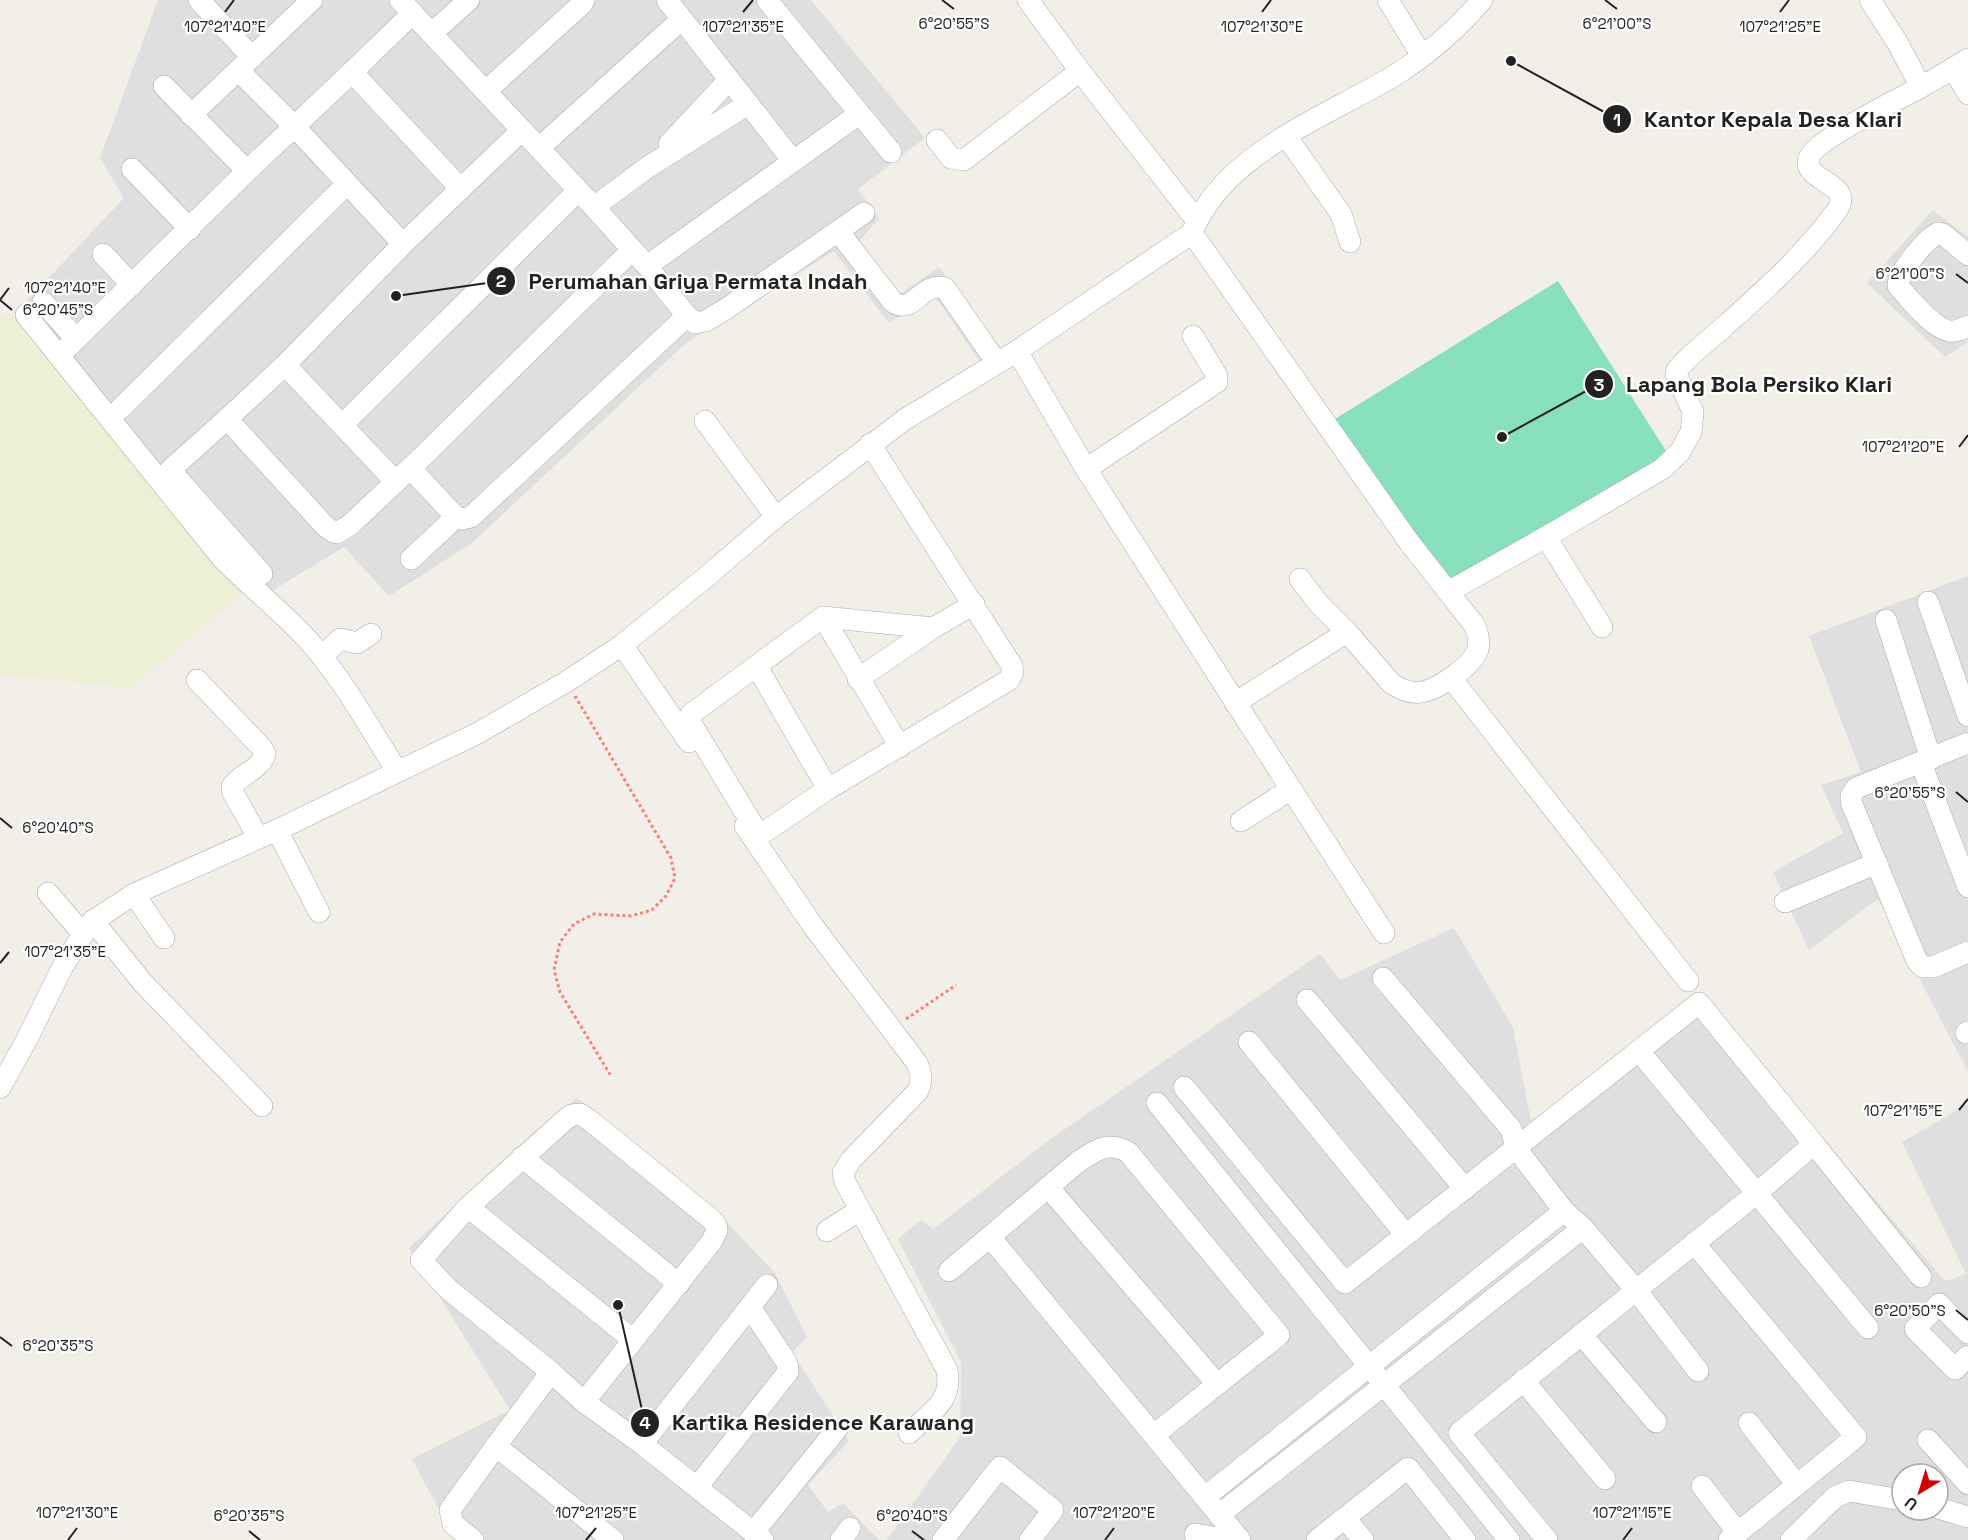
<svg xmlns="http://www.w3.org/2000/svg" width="1968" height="1540" font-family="'Space Grotesk',sans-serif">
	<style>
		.residential { fill: #e0dfdf; fill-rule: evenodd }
		.farmland { fill: #eef0d5 }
		.pitch { fill: #88e0be }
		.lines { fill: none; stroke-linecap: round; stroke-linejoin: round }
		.minor-casing { stroke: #a9a9a9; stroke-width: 22 }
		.path { stroke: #fa8072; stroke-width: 3; stroke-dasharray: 3 3; stroke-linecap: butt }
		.minor { stroke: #fff; stroke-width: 21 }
		.ticks { fill: none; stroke: #222; stroke-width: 2 }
		.ticks-label { font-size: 15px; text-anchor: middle; fill: #222; stroke: #fff; stroke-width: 4.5; stroke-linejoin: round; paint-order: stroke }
		.leader { fill: none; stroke: #222; stroke-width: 2 }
		.callout-dot { fill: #222; stroke: #fff; stroke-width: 2 }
		.mark-label { font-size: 18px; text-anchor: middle; font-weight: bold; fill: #fff }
		.callout-label { font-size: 22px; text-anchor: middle; font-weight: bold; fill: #222; stroke: #fff; stroke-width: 4.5; stroke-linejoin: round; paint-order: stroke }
	</style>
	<rect width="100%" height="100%" fill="#f2efe9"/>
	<g class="residential">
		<path d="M158 0H811L925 138 858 189 879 218 858 243 900 294 939 267 1003 351 982 365 936 298 888 322 834 251 686 343 472 543 389 596 344 547 270 592 81 374 24 304 124 198 100 158Z"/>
		<path d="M1933 210 1968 237V342L1945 357 1867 283Z"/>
		<path d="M1968 576V1072L1878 899 1809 950 1773 872 1843 833 1821 785 1861 772 1809 636Z"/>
		<path d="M1454 928 1513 1027 1531 1121 1698 994 1945 1281 1966 1274 1902 1142 1968 1104V1540H887L960 1437 961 1362 898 1239 921 1220 933 1229 1052 1138 1320 954 1340 980ZM1902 1474H1938V1510H1902Z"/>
		<path d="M577 1098 721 1216 775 1273 807 1337 792 1352 849 1441 808 1485 828 1512 843 1503 879 1540H455L412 1459 510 1410 409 1248 534 1132Z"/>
	</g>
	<path class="farmland" d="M9 312 242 593 131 688 0 674V318Z"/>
	<path class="pitch" d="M1558 281 1668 454 1449 586 1335 419Z"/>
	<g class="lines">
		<defs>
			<g id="minor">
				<path d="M199 0 252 57"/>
				<path d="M400 0 594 207 647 266 687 316 695 323 706 321 726 309 864 213"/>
				<path d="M667 0 793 161"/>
				<path d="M767 0 891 152"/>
				<path d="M1028 0 1080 71 1197 221"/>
				<path d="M1388 0 1422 56"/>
				<path d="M1870 0 1897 42 1921 87"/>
				<path d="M432 33 469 0"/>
				<path d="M1953 68 1968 94"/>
				<path d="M239 71 295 127 403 244"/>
				<path d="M352 72 461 189"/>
				<path d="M164 86 247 171"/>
				<path d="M486 91 582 4 584 0"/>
				<path d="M191 115 312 0"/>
				<path d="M1286 136 1341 214 1350 242"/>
				<path d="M937 140 951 158 964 160 1080 71"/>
				<path d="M669 144 729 80"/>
				<path d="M539 148 682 19"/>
				<path d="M132 169 190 229"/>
				<path d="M594 207 648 167 748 104"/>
				<path d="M838 231 893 302C914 316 921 281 945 288L997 363"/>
				<path d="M1192 233 1409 542 1475 626C1478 634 1480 641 1478 649 1473 665 1439 689 1422 692 1411 694 1401 690 1391 683L1347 632 1318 603 1300 579"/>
				<path d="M103 254 132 285"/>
				<path d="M1968 255 1943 234 1938 233C1925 240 1899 271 1898 286 1910 299 1932 328 1949 331 1956 332 1962 329 1968 326"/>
				<path d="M647 266 859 114"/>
				<path d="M43 302 76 339"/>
				<path d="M26 315 222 558C252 589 287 615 315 648 347 686 371 730 397 771"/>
				<path d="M66 349 247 171 352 72 413 13"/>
				<path d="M1017 351 1086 469 1291 789 1241 821"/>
				<path d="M285 365 396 482"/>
				<path d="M120 409 347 184"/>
				<path d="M227 419 325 526 332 531 337 533 350 525 422 457 632 250"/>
				<path d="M705 421 776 517"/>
				<path d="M342 425 578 191"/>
				<path d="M870 444 1012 666 1013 672 1009 680 828 789 766 831 757 832 689 720 691 714 823 617 933 628 974 604"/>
				<path d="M410 468 456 517 462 519 471 517 687 316"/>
				<path d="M1086 469 1217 382V376L1193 336"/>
				<path d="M1546 537 1602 627"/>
				<path d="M411 559 456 517"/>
				<path d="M262 574 170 470 227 419 285 365 403 244 522 130"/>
				<path d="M1448 592 1546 537 1662 469 1680 452 1691 432 1693 412 1676 374 1677 370C1691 353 1711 339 1727 324 1765 290 1805 254 1835 213 1858 183 1806 183 1808 161 1811 141 1901 98 1921 87 1937 78 1953 69 1968 59"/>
				<path d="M1928 602 1968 716"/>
				<path d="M823 617 900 747"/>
				<path d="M1886 620 1931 759"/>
				<path d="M622 645 689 742"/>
				<path d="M322 657 340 639 357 643 371 634"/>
				<path d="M757 667 828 789"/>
				<path d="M1451 678 1688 981"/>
				<path d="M858 679 933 628"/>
				<path d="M197 680 262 748 265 754C260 771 240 773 232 787L233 793 258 837"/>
				<path d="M1235 703 1347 632"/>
				<path d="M1968 743 1856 788 1851 796V802L1917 961 1923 967H1933L1968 952"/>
				<path d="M1921 763 1968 887"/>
				<path d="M1291 789 1384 933"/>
				<path d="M745 826 813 926 917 1063C921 1073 923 1080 918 1091L851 1160 843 1173 845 1182 947 1370C953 1402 930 1413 909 1433"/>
				<path d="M277 830 319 912"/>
				<path d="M48 893 83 934"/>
				<path d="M134 894 164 938"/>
				<path d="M1785 902 1877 863"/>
				<path d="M93 921 143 983 262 1106"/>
				<path d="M1383 978 1511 1129 1516 1148 1564 1211 1583 1228 1636 1290 1698 1371"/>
				<path d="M1307 1000 1465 1189"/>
				<path d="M1966 1033 1968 1032"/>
				<path d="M1249 1042 1406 1235"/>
				<path d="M1639 1051 1868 1328"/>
				<path d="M1184 1087 1345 1283 1699 1003 1814 1144"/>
				<path d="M0 1088 27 1039 63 966 83 934 93 921 134 894 277 830 478 733 566 682 622 645 705 578 776 517 904 420 1017 351 1192 233C1223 152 1331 115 1400 72 1431 52 1458 28 1482 0"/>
				<path d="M1157 1103 1509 1540"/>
				<path d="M522 1157 679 1284"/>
				<path d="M1048 1187 1217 1384"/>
				<path d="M468 1207 633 1340"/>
				<path d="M827 1231 860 1210"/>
				<path d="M990 1237 1240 1540"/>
				<path d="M1694 1243 1856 1437 1729 1540"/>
				<path d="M949 1271 1078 1162C1097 1150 1107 1141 1128 1152L1279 1335 1154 1435"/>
				<path d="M1968 1333 1939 1304 1915 1329 1955 1369 1968 1356"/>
				<path d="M1581 1334 1656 1422"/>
				<path d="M1523 1380 1605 1479"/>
				<path d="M584 1402 712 1241 717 1230 716 1225 711 1219 592 1122 580 1114 572 1115 566 1119 468 1207 421 1260 448 1289 551 1372 584 1402 642 1444 763 1540"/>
				<path d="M1749 1423 1797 1485"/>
				<path d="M1928 1440 1968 1484"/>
				<path d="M642 1444 767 1285"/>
				<path d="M496 1446 551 1372"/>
				<path d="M1702 1486 1738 1533"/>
				<path d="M697 1487 788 1372 787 1363 750 1307"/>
				<path d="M1205 1497 1564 1211"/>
				<path d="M1938 1508 1968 1517"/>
				<path d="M1219 1515 1583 1228"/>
				<path d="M1345 1518 1363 1540"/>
				<path d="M753 1533 837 1429"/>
				<path d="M1195 1534 1229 1540"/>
				<path d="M473 1540 453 1524 450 1510 496 1446 613 1540"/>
				<path d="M841 1540 850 1528"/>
				<path d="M943 1540 1000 1467 1053 1510 1030 1540"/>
				<path d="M1317 1540 1408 1468 1465 1540"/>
				<path d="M1547 1540 1459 1433 1757 1193 1814 1144 1921 1277"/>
				<path d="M1791 1540 1835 1497 1849 1491 1902 1500"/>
			</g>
		</defs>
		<use href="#minor" class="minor-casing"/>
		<g class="path">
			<path d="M575 696 671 858 675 878 666 896 652 910 631 916 594 914 574 924 560 942 554 970 560 992 611 1076"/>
			<path d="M906 1019 956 985"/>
		</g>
		<use href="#minor" class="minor"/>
	</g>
	<path class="ticks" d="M942 0 954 9M1605 0 1617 9M225 12 234 0M743 12 753 0M1262 12 1271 0M1780 12 1789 0M1956 274 1968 283M0 300 9 288M0 300 12 310M1959 447 1968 435M1956 792 1968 802M0 818 12 828M0 963 9 952M1959 1110 1968 1099M1956 1310 1968 1320M0 1337 12 1346M249 1531 260 1540M912 1531 924 1540M68 1540 77 1528M586 1540 596 1528M1105 1540 1114 1528M1623 1540 1632 1528"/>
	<g class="ticks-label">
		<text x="954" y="29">6°20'55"S</text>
		<text x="1617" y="29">6°21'00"S</text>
		<text x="225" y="32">107°21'40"E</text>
		<text x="743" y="32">107°21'35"E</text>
		<text x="1262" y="32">107°21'30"E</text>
		<text x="1780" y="32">107°21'25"E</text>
		<text x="1910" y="279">6°21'00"S</text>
		<text x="65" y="293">107°21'40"E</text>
		<text x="58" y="315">6°20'45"S</text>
		<text x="1903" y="452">107°21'20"E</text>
		<text x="1910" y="798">6°20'55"S</text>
		<text x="58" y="833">6°20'40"S</text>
		<text x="65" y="957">107°21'35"E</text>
		<text x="1903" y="1116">107°21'15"E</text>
		<text x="1910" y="1316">6°20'50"S</text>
		<text x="58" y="1351">6°20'35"S</text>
		<text x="77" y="1518">107°21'30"E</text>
		<text x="596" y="1518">107°21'25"E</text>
		<text x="1114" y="1518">107°21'20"E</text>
		<text x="1632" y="1518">107°21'15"E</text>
		<text x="249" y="1521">6°20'35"S</text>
		<text x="912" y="1521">6°20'40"S</text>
	</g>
	<path class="leader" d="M1511 61L1617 119M396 296L501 281M1502 437L1599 384M618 1305L645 1423"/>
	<g class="callout-dot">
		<circle cx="1511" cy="61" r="6"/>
		<circle cx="396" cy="296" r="6"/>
		<circle cx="1502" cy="437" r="6"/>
		<circle cx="618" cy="1305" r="6"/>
		<circle cx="1617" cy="119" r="15"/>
		<circle cx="501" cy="281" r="15"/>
		<circle cx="1599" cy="384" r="15"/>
		<circle cx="645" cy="1423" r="15"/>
	</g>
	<g class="mark-label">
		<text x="1617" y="126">1</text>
		<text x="501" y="287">2</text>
		<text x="1599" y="391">3</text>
		<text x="645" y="1429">4</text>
	</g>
	<g class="callout-label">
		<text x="1773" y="127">Kantor Kepala Desa Klari</text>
		<text x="698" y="289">Perumahan Griya Permata Indah</text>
		<text x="1759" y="392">Lapang Bola Persiko Klari</text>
		<text x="823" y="1430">Kartika Residence Karawang</text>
	</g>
	<g transform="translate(1920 1492) rotate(218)"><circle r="28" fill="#ffffff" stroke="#a7a7a7" stroke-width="1.5"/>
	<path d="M0-4.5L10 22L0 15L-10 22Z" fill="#d40000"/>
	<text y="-9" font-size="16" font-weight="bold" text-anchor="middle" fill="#222222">U</text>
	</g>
</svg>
